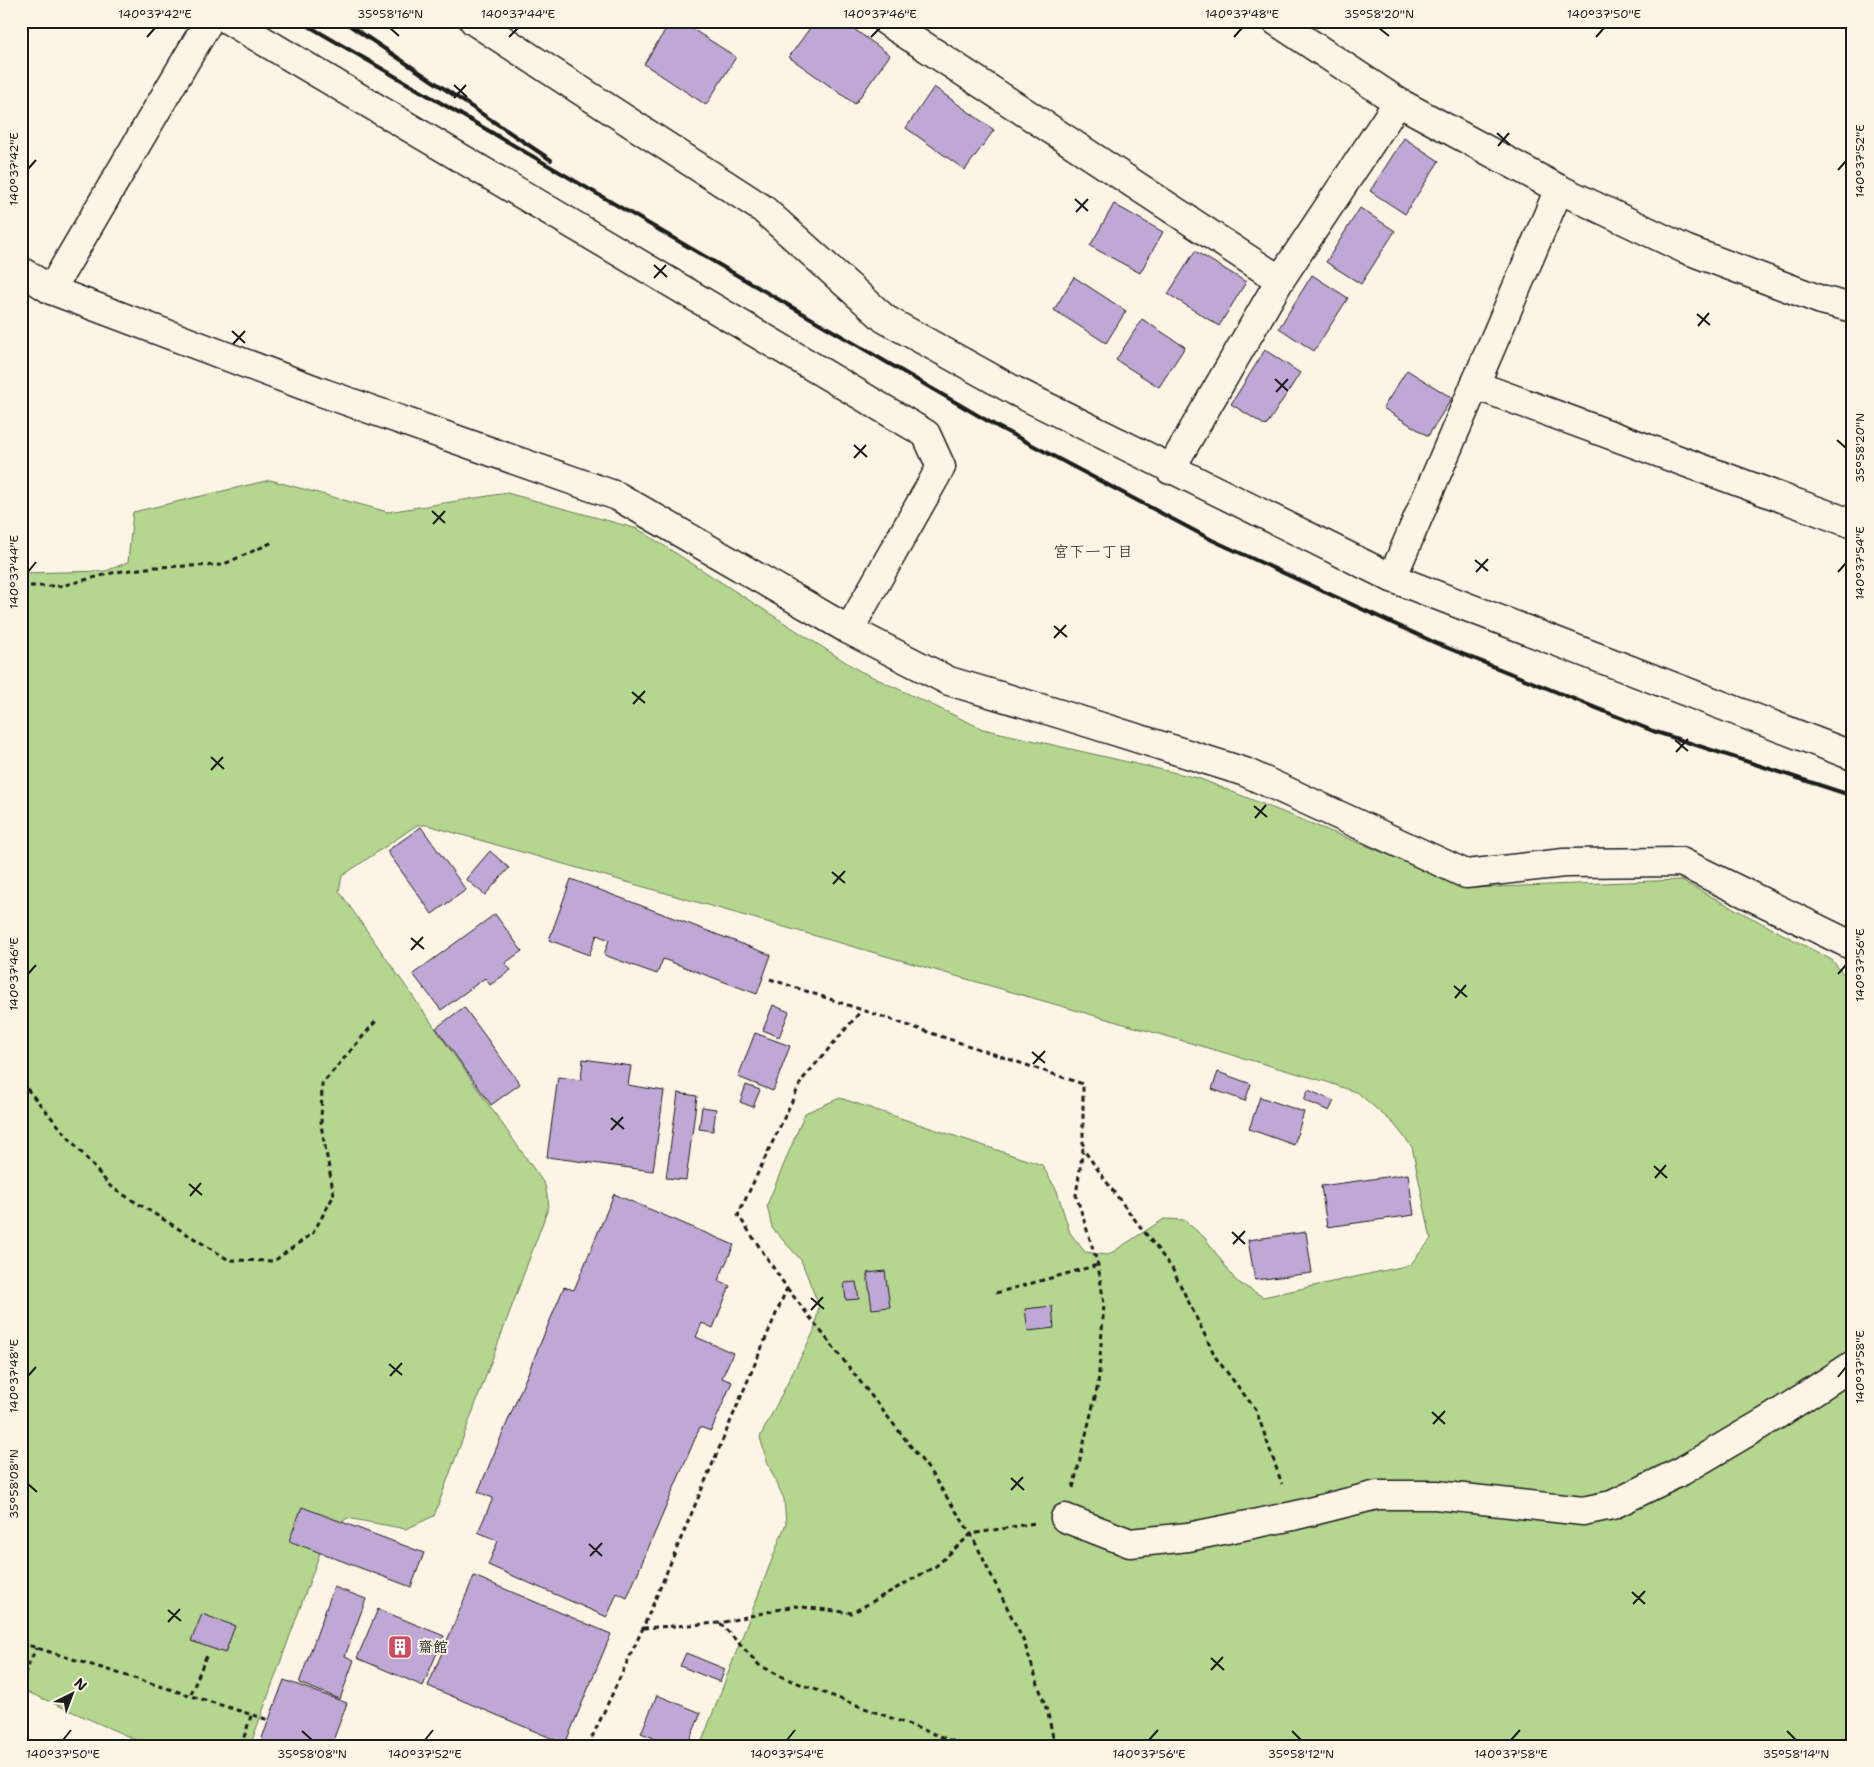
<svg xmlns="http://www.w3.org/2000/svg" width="1874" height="1767" font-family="'Shantell Sans','Klee One',sans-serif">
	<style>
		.green { fill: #b5d68f; stroke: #687956 }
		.building { fill: #c0a8d6; stroke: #1c1c1c }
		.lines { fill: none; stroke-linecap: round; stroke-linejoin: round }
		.minor-casing { stroke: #1c1c1c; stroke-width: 31 }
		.path { stroke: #1c1c1c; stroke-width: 3; stroke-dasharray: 5 4; stroke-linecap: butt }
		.minor { stroke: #fcf5e5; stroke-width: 28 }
		.rail { stroke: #1c1c1c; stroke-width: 4 }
		.ticks { fill: none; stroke: #1c1c1c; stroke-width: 2 }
		.labels { text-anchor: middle; stroke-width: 4; stroke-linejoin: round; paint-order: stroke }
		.poi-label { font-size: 15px; font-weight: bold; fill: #1c1c1c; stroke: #fcf5e5; text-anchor: start }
		.neighbourhood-label { font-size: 16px; fill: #1c1c1c; stroke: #fcf5e5 }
		.neatline { fill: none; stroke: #1c1c1c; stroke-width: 2 }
		.ticks-label { font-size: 12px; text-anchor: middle; fill: #1c1c1c }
	</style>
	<rect width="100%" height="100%" fill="#fcf5e5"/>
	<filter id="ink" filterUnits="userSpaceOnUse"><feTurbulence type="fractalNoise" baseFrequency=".02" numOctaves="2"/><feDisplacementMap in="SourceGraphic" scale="10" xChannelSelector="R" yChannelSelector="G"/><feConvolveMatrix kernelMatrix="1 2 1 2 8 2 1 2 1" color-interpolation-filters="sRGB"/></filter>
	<g filter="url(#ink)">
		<path class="green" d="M270 480 388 512 507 493 638 529 858 670 983 729 1198 778 1471 888 1680 880 1832 960 1849 981 1853 1004V1746H700L786 1523 784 1499 767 1462 760 1437 814 1331 819 1306 801 1260 772 1228 767 1205 805 1113 840 1098 1042 1165 1057 1191 1070 1233 1085 1252 1108 1255 1164 1219 1184 1220 1205 1238 1236 1281 1263 1297 1410 1265 1431 1239 1412 1147 1394 1124 1358 1093 1327 1082 427 825H417L342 876 339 891 545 1185 549 1206 434 1516 406 1529 347 1518 325 1539 250 1746H143V1743L21 1689V573L106 571 128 562 133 512Z"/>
		<g class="building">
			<path d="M671 21H680L736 57 706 105 644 64Z"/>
			<path d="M815 21H843L890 55 855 104 789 57Z"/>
			<path d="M934 87 994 130 965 170 906 128Z"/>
			<path d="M1404 138 1439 161 1405 214 1370 191Z"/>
			<path d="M1114 204 1163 232 1140 273 1090 246Z"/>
			<path d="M1360 208 1395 231 1361 284 1326 262Z"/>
			<path d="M1195 251 1246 282 1219 326 1168 294Z"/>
			<path d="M1312 275 1348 298 1314 351 1279 328Z"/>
			<path d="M1074 277 1126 311 1106 343 1054 310Z"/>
			<path d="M1142 319 1185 347 1159 387 1116 360Z"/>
			<path d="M1265 350 1300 373 1266 426 1231 404Z"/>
			<path d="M1407 370 1452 398 1428 436 1383 408Z"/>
			<path d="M421 827 466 890 432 914 387 851Z"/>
			<path d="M490 851 509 868 485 895 466 879Z"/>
			<path d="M571 879 771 955 757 994 663 959 657 974 604 955 609 940 597 935 589 955 549 940Z"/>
			<path d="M495 914 522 951 505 963 511 970 490 985 485 978 441 1010 413 974Z"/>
			<path d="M773 1005 789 1012 779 1037 763 1030Z"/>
			<path d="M464 1007 520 1084 491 1105 436 1028Z"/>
			<path d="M755 1033 790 1046 773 1091 738 1077Z"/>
			<path d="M583 1059 631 1066 628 1085 664 1091 653 1171 547 1157 558 1077 581 1080Z"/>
			<path d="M1218 1072 1251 1084 1245 1101 1212 1089Z"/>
			<path d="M746 1085 760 1090 753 1107 740 1102Z"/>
			<path d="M1308 1090 1334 1101 1329 1111 1304 1100Z"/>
			<path d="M678 1093 697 1096 686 1180 666 1178Z"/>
			<path d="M1260 1097 1304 1112 1294 1145 1249 1129Z"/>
			<path d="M702 1107 716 1109 713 1131 699 1129Z"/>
			<path d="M1408 1174 1414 1215 1327 1227 1321 1186Z"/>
			<path d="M614 1194 734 1245 718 1281 730 1286 713 1328 702 1323 696 1337 733 1353 722 1378 732 1382 711 1431 700 1427 627 1598 617 1593 607 1617 488 1565 498 1541 478 1532 493 1498 478 1492 564 1287 574 1290Z"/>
			<path d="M1306 1232 1312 1273 1255 1280 1248 1240Z"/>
			<path d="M885 1271 890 1307 872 1309 867 1273Z"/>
			<path d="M856 1282 859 1299 846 1300 844 1283Z"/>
			<path d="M1052 1306 1054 1328 1028 1331 1025 1309Z"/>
			<path d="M302 1507 424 1553 411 1587 289 1541Z"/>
			<path d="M474 1576 611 1634 565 1744 428 1686Z"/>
			<path d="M334 1587 366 1599 345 1656 354 1660 340 1699 299 1683Z"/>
			<path d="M378 1609 444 1636 423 1686 357 1658Z"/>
			<path d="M202 1614 235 1626 225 1653 191 1641Z"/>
			<path d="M686 1653 725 1669 720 1682 680 1666Z"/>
			<path d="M284 1680 347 1703 331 1746H259Z"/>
			<path d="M657 1695 701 1713 687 1746H654L656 1739 641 1733Z"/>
		</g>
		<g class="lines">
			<defs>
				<g id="minor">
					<path d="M230 21 926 434 941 467 849 630"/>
					<path d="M474 21 763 209 885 319 1015 391 1392 578 1853 756"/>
					<path d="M886 21 1280 280"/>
					<path d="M1276 21 1398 102 1559 189 1685 249 1821 300 1853 308"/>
					<path d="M21 271 51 290 321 392 617 496 849 630 949 681 1057 713 1245 772 1466 874 1564 863 1681 862 1853 946"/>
					<path d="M51 290 209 21"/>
					<path d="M1475 385 1853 524"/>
					<path d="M1170 470 1280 280 1398 102"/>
					<path d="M1392 578 1559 189"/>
					<path d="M1065 1518 1130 1543 1188 1537 1293 1516 1377 1495H1436L1583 1511 1612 1505 1682 1471 1775 1416 1853 1365"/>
				</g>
			</defs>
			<use href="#minor" class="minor-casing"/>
			<g class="path">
				<path d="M21 586H61L116 572 155 567 222 565 273 542"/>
				<path d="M770 979 1083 1084V1149"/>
				<path d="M21 1082 111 1187 229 1260 274 1261 313 1233 334 1195 321 1125 322 1084 376 1021"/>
				<path d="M787 1288 927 1467 971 1534 1024 1642 1048 1714 1055 1746"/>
				<path d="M996 1293 1098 1265"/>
				<path d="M1073 1488 1098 1385 1104 1304 1098 1265 1076 1195 1083 1149 1116 1195 1172 1268 1216 1358 1256 1410 1282 1484"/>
				<path d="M720 1623 759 1665 787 1679 966 1746"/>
				<path d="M643 1628 720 1623 794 1606 852 1613 936 1566 971 1534 1035 1523"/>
				<path d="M21 1643 269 1720"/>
				<path d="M21 1683 36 1648"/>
				<path d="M191 1694 207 1654"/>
				<path d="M332 1743 342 1746"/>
				<path d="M241 1746 252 1713"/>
				<path d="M588 1746 643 1628 787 1288 738 1215 802 1080 861 1011"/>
			</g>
			<use href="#minor" class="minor"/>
			<g class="rail">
				<path d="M300 21 998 427 1212 540 1438 644 1653 731 1853 796"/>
				<path d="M343 21 551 160"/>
			</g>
		</g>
	</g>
	<path class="ticks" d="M390 28 399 36M1379 28 1389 36M147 37 155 28M509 37 518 28M871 37 880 28M1234 37 1242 28M1596 37 1604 28M454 85 467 97M454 98 466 85M1497 133 1510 145M1498 146 1509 133M28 169 36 160M1838 170 1846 161M1075 199 1088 211M1076 212 1088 199M654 265 667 277M654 278 666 265M1697 314 1710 325M1698 326 1709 313M232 331 245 343M233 344 245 331M1275 379 1288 391M1276 392 1288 379M1837 440 1846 448M854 445 867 457M854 458 866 445M432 511 445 523M433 524 445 511M1475 560 1488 571M28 572 36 562M1476 572 1488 559M1838 572 1846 563M1054 626 1067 637M1054 638 1066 625M632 692 645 703M633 704 645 691M1675 740 1688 751M1676 752 1688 739M211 757 224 769M211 770 223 757M1254 806 1267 817M1255 818 1266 805M832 872 845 883M833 884 845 871M411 938 424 949M411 950 423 937M28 974 36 965M1838 974 1846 965M1454 986 1467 997M1455 998 1466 985M1032 1052 1045 1063M1033 1064 1045 1051M611 1118 624 1129M611 1130 623 1117M1654 1166 1667 1178M1655 1178 1666 1165M189 1184 202 1195M190 1196 201 1183M1232 1232 1245 1244M1233 1244 1245 1231M811 1298 824 1309M811 1310 823 1297M389 1364 402 1375M28 1376 36 1367M390 1376 402 1363M1838 1377 1846 1367M1432 1412 1445 1424M1433 1424 1445 1411M1011 1478 1024 1490M28 1484 37 1492M1011 1490 1023 1477M589 1544 602 1556M590 1556 602 1543M1632 1592 1645 1604M1633 1604 1645 1591M168 1610 181 1621M168 1622 180 1609M1211 1658 1224 1670M1211 1670 1223 1657M302 1731 312 1740M1292 1731 1301 1740M1787 1731 1796 1740M63 1740 71 1730M425 1740 433 1730M787 1740 795 1730M1149 1740 1158 1730M1511 1740 1520 1730"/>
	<defs>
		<symbol id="building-square" viewBox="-11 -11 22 22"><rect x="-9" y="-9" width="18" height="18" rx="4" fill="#d1495b" stroke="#fcf5e5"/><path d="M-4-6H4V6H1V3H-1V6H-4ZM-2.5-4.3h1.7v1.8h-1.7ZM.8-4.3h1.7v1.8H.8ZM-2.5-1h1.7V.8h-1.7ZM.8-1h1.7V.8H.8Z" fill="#fff"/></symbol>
	</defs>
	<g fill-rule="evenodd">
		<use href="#building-square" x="386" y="1633" width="28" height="28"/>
	</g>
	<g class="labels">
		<g class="poi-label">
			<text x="418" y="1652">齋館</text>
		</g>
		<g class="neighbourhood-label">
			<text x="1093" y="557">宮下一丁目</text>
		</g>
	</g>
	<rect width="1874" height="1767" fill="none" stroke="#fcf5e5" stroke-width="55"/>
	<g transform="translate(72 1694) rotate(42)" stroke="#fcf5e5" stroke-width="4" paint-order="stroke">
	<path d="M0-4L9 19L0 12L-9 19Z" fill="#1c1c1c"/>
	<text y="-8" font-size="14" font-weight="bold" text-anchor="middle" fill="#1c1c1c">N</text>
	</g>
	<rect x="28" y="28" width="1818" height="1712" class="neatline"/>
	<g class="ticks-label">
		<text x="155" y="18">140°37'42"E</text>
		<text x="390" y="18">35°58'16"N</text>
		<text x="518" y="18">140°37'44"E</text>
		<text x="880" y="18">140°37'46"E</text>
		<text x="1242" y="18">140°37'48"E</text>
		<text x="1379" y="18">35°58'20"N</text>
		<text x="1604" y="18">140°37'50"E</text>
		<text transform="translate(1860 161) rotate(-90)" y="4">140°37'52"E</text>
		<text transform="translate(14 169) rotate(-90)" y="4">140°37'42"E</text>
		<text transform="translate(1860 448) rotate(-90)" y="4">35°58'20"N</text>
		<text transform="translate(1860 563) rotate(-90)" y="4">140°37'54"E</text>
		<text transform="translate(14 572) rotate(-90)" y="4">140°37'44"E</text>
		<text transform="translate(1860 965) rotate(-90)" y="4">140°37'56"E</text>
		<text transform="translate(14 974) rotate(-90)" y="4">140°37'46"E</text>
		<text transform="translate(1860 1367) rotate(-90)" y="4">140°37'58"E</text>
		<text transform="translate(14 1376) rotate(-90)" y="4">140°37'48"E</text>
		<text transform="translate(14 1484) rotate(-90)" y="4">35°58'08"N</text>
		<text x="63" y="1758">140°37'50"E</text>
		<text x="312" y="1758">35°58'08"N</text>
		<text x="425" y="1758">140°37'52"E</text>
		<text x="787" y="1758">140°37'54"E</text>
		<text x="1149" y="1758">140°37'56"E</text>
		<text x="1301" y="1758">35°58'12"N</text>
		<text x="1511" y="1758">140°37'58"E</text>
		<text x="1796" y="1758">35°58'14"N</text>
	</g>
</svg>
